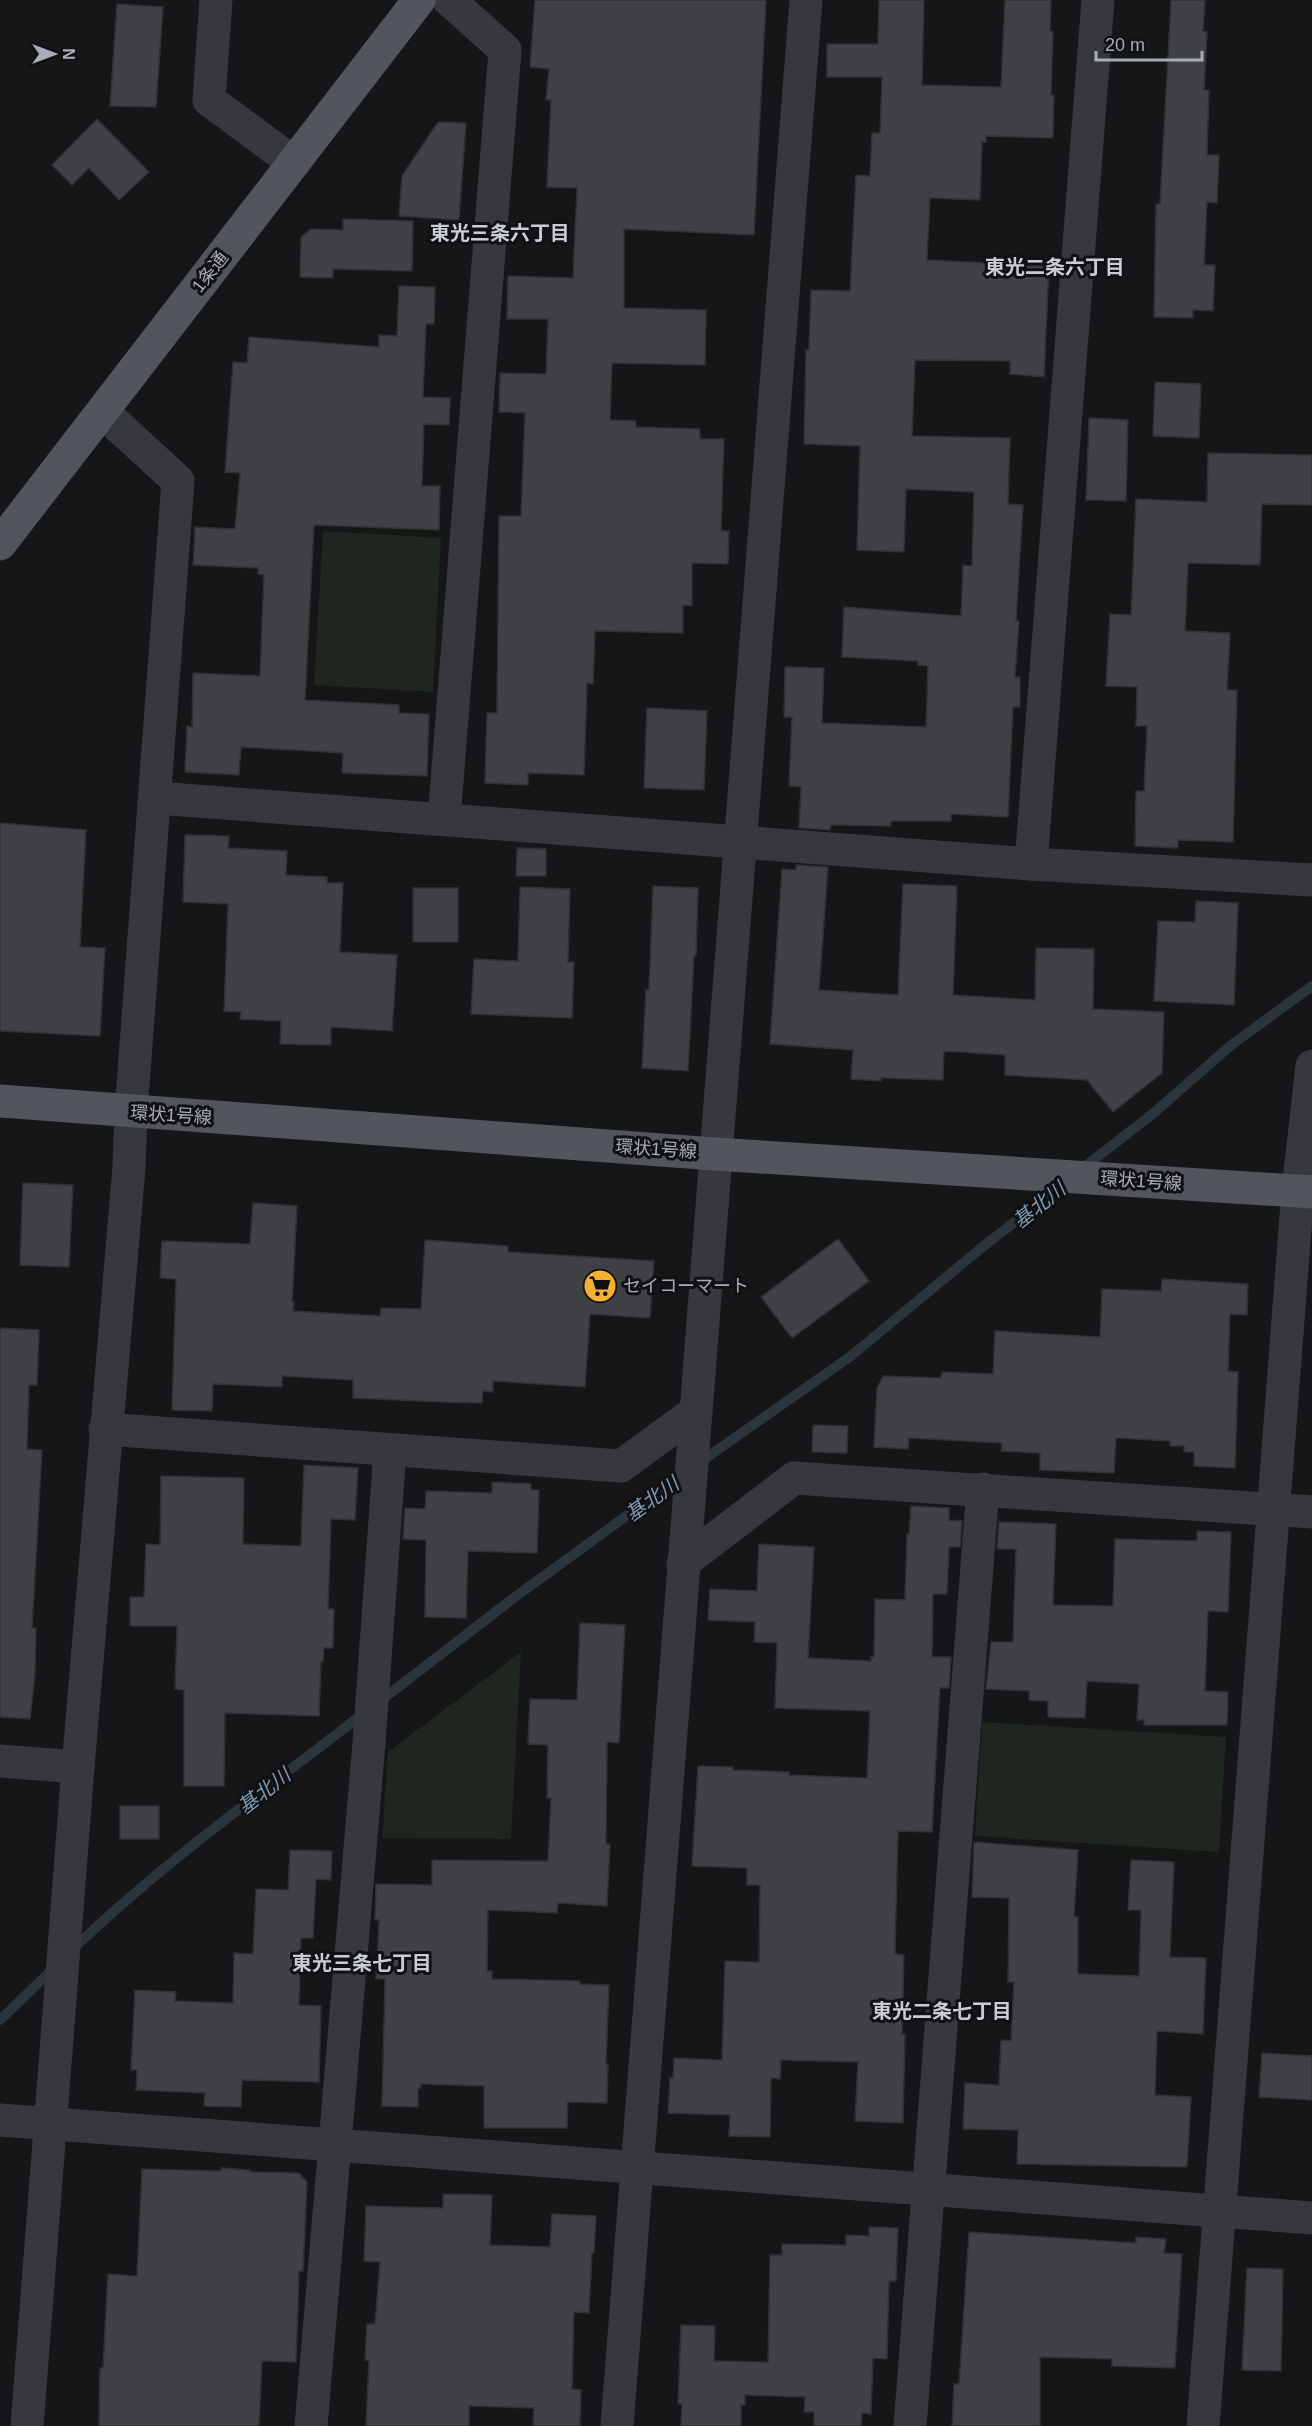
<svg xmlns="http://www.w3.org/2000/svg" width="1312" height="2426" font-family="Arial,'Noto Sans JP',sans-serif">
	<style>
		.green { fill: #1e261f }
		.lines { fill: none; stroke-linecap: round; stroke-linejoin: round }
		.stream { stroke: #2c353c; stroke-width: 10 }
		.building { fill: #404145; stroke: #303034; stroke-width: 1.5 }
		.minor { stroke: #37383d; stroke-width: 33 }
		.major { stroke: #53555c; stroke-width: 33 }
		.labels { text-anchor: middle; stroke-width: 6; stroke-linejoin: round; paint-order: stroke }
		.street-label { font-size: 18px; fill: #a8adb8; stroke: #111113 }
		.poi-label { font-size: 18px; fill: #a8adb8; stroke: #111113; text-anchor: start }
		.neighbourhood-label { font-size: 20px; font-weight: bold; fill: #c9ccd4; stroke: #111113 }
		.water-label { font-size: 20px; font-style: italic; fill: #7f9bb3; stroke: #111113 }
	</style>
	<rect width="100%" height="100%" fill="#161618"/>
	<g class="green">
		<path d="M323 531 441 538 433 692 314 685Z"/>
		<path d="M521 1652 511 1839 382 1838 388 1752Z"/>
		<path d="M982 1722 1226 1737 1219 1852 975 1836Z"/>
	</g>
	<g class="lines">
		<g class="stream">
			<path d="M1082 1169 1155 1112 1230 1046 1312 986"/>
			<path d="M699 1463 851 1356 980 1249 1062 1185"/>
			<path d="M379 1702 515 1597 684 1474"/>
			<path d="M71 1951C161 1864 265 1790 364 1713"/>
			<path d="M0 2020 54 1968"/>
		</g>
	</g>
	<g class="building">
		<path d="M535 0H766L754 235 624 229V308L706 310 705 365 612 363 610 420 636 421V427L700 429V439H724L721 531H729L728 564 692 563V606L683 605V633L595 631 593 684 587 683 584 775 528 773V785L485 783 487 713H497L499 516H521L525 413 499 412 500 373 546 374 548 319H507L508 276 573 278 577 188 547 187 551 100H546L549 69 530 67Z"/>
		<path d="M879 0H924L922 85 1001 87 1005 0H1051L1050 31H1053L1051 95H1054L1053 138 986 136V142H982L980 200 930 198 927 260 1049 266 1044 377 1010 374V361L915 360 912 436 1010 438 1008 504 1023 505 1016 621H1019L1015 677H1020V707H1013L1008 817 951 814V821H891V826L831 825 830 830 799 828 801 787 789 786 792 717H784L785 667 824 668 822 723 926 727 928 666 918 665V661L842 657 844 607 961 616 963 565 972 566 974 492 906 489 904 552 857 550 860 446 804 444 806 350H809L811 290 850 291 856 175 870 176 872 133H880L882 77H827V44H878Z"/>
		<path d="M1171 0H1205L1203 31 1207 32 1204 90H1209L1207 155H1219L1217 203 1207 202 1204 265H1215L1213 311 1193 310V318L1154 317 1156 204H1160Z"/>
		<path d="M117 4 163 7 156 107 110 106Z"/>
		<path d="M97 119 149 172 119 200 89 168 72 185 52 165Z"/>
		<path d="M438 122 466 123 459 220 399 216 402 176Z"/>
		<path d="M343 219 413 221 412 271 333 269V278L300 277 301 237 311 229 343 230Z"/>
		<path d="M399 286 435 287 434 324H426L423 397 450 398 449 425 424 424 422 486H440L439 530 314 525 305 700 399 705V713L429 714 427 776 342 773 343 753 241 747 239 775 185 772 187 726 192 727 193 673 260 676 264 575 258 574V568L193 565 195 527 235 529 240 473 225 472 233 362 247 363 249 337 379 347V335L397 336Z"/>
		<path d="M1155 382 1201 384 1199 438 1153 436Z"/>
		<path d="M1089 418 1128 420 1126 501 1086 500Z"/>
		<path d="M1208 453 1312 455V505L1262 504 1260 565 1188 563 1185 631 1230 633 1227 690H1237L1233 842 1178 840V848L1135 846 1136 791H1144L1147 726H1136L1137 687 1106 686 1110 614 1131 615 1136 499 1207 502Z"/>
		<path d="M647 708 707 711 704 790 644 788Z"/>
		<path d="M0 823 86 830 80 947 105 948 100 1036 0 1031Z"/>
		<path d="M185 835 229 836 228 848 287 851 286 875 327 877V883H343L340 952 397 955 392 1031 331 1027V1045L280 1044 281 1021 240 1019 241 1012 224 1011 228 904 183 902Z"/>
		<path d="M517 848 546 849V876H516Z"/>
		<path d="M796 865 828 867 819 990 898 995 903 884 957 886 953 995 1035 1000 1036 948 1094 949 1093 1009 1164 1012 1162 1073 1113 1112 1087 1080 1005 1075V1055L944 1051 943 1080 881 1078V1081L851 1079 853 1050 770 1044 782 869 796 870Z"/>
		<path d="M653 886 698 888 696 956H694L688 1071 642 1068 646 990H649Z"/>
		<path d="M520 887 570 889 568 962H574L572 1018 471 1014 474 959 518 961Z"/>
		<rect x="413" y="888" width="45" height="54"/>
		<path d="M1196 901 1238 903 1234 1005 1154 1001 1158 921 1195 922Z"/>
		<path d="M23 1183 73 1185 69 1267 20 1265Z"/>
		<path d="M253 1203 297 1206 292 1302H294L293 1311 380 1316 381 1308 421 1309 425 1240 508 1246V1252L654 1261 650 1318 590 1314 585 1387 493 1381V1392L483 1391 482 1403 442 1402 353 1398V1380L282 1376V1387L213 1384 212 1411 172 1410 176 1279 160 1278 162 1241 250 1244Z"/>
		<path d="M838 1239 869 1281 792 1338 761 1297Z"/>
		<path d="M1162 1279 1248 1284 1247 1315 1230 1314 1228 1371 1238 1372 1235 1468 1194 1466V1452H1184V1446H1170V1441L1116 1438 1114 1473 1040 1470V1453L1001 1451 1002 1443 909 1438 908 1449 874 1447 877 1388 883 1376 941 1378 942 1372 993 1374 995 1331 1100 1337 1102 1289 1161 1291Z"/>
		<path d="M0 1328 39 1330 37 1385H29L27 1449 42 1450 32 1628H36L35 1673 30 1719 0 1717Z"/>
		<path d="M813 1425 848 1426 847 1453 812 1452Z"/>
		<path d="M304 1465 358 1468 355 1520 331 1519 328 1609H334L333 1648H324L323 1662H321L319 1716 225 1713 224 1786H184V1690L175 1689 177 1626H130V1597H144L146 1544 160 1545 161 1476 244 1478 243 1544 301 1546Z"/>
		<path d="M492 1482 531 1484V1490H539L537 1553 468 1551 466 1618 425 1617 426 1540 403 1539 405 1508 425 1509 426 1491 492 1493Z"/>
		<path d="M911 1506 949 1508V1520L962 1521 960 1547H949L947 1594H933L932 1657H951L949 1688H940L932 1832 898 1831 895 1954 904 1955 902 2034H905L903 2123 855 2121 858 2062 781 2060 780 2079 771 2078 770 2137 729 2136 730 2115 668 2113 670 2078H673L674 2058 722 2060 725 1961 759 1962 760 1885H747V1868L692 1866 698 1766 733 1767V1770L789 1772V1775L867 1778 870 1711 775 1708 777 1643 754 1642 755 1622 708 1620 710 1589 757 1591 759 1544 814 1547 808 1658 871 1661V1657H874L875 1599 905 1600 907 1534 909 1535Z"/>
		<path d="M999 1522 1056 1524 1053 1605 1113 1606 1115 1539 1197 1541V1531L1231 1532 1228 1612 1208 1611 1205 1691 1228 1692 1227 1725H1144V1720H1137L1139 1684 1087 1681 1085 1718 1048 1717V1701L1029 1700V1691L986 1689 991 1642H1013L1016 1549H997Z"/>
		<path d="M580 1623 625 1625 619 1743 607 1742 606 1844H610L607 1906 558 1903 557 1913 488 1910 487 1971H492V1979L580 1981V1984L609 1985 606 2064H608L607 2103 568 2102 567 2128H484V2086L421 2084V2088H418V2107L382 2106 385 1979H376L379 1920H375L376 1884 432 1885V1860L548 1861 551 1798H547L548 1745 528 1744 530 1699 577 1700Z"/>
		<rect x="120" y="1806" width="39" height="33"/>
		<path d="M974 1842 1078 1850 1074 1917H1078V1974L1139 1976 1141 1910H1128L1131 1860 1174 1862 1170 1957 1206 1958 1203 2034 1157 2031 1155 2095 1191 2097 1187 2167 1017 2164 1018 2130 963 2129 965 2083 999 2085 1001 2040 1011 2041 1014 1982H1008L1009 1898 972 1897Z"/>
		<path d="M290 1850 332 1851 331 1880 316 1879 313 1938H301L299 2005 321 2006 319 2082 242 2080 241 2107 204 2106 205 2093 136 2090 137 2070H131L135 1990 176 1992 175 2001 233 2003 234 1953 253 1954 256 1889 288 1890Z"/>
		<path d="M1262 2053 1312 2056V2100L1259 2097Z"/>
		<path d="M221 2168 250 2170V2172L299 2173 307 2182 303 2271H299L296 2362 262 2361 259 2426H99L100 2368H103L108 2274 137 2276 142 2169 221 2171Z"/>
		<path d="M443 2194 492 2195 490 2245 550 2247 552 2214 596 2216 594 2253H592L589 2313 574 2312 572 2389 581 2390 580 2426H533L534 2408 469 2406V2426H366L369 2360H365L367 2324H375L380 2262 364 2261 366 2206 443 2208Z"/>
		<path d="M869 2227 898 2228 896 2281H889L887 2359 873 2358 871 2414 862 2413 861 2426H814V2412H804L805 2397 745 2395V2405H741V2426H681L682 2404H678L681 2325 715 2326 714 2361 768 2362 770 2255H782V2244L846 2245V2235L869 2236Z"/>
		<path d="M969 2232 1136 2243V2237L1166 2239 1164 2253 1182 2254 1175 2368 1112 2366V2359L1040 2357V2426H952L954 2384H959Z"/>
		<path d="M1247 2268 1283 2269 1281 2371 1242 2370Z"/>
	</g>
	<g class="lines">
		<g class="minor">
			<path d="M216 0 209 100 294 163"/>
			<path d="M156 798 1031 864 1312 880"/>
			<path d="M444 819 505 50 449 0"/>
			<path d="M1031 864 1098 0"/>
			<path d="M105 1429 621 1466 695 1412"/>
			<path d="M683 1563 794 1478 1312 1512"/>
			<path d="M0 1761 78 1767"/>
			<path d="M0 2120 1312 2218"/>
			<path d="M27 2426 78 1767 129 1167 131 1112 178 481 103 412"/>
			<path d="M311 2426 369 1743 390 1450"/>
			<path d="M617 2426 806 0"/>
			<path d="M910 2426 983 1489"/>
			<path d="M1203 2426 1298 1190 1312 1066"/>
		</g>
		<g class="major">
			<path d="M0 544 419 0"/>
			<path d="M0 1101 715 1154 1312 1192"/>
		</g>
	</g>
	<defs>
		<symbol id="supermarket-disc" viewBox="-11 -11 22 22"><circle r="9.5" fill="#f2b134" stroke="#111113"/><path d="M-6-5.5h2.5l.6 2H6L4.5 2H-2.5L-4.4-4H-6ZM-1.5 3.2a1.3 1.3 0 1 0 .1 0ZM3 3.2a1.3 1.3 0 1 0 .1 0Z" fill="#111"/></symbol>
	</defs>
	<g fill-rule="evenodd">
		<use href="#supermarket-disc" x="581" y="1267" width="38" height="38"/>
	</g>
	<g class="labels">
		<g class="street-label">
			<text transform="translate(210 272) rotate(-52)" y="6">1条通</text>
			<text transform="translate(171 1115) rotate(4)" y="6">環状1号線</text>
			<text transform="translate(656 1149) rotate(4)" y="6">環状1号線</text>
			<text transform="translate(1141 1181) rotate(4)" y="6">環状1号線</text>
		</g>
		<g class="poi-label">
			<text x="623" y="1292">セイコーマート</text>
		</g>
		<g class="neighbourhood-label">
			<text x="500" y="240">東光三条六丁目</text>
			<text x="1055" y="274">東光二条六丁目</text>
			<text x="362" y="1970">東光三条七丁目</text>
			<text x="942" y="2018">東光二条七丁目</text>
		</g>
		<g class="water-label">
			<text transform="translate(1039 1205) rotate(-39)" y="7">基北川</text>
			<text transform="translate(652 1499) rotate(-36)" y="7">基北川</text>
			<text transform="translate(264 1791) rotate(-38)" y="7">基北川</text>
		</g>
	</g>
	<g transform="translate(54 54) rotate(90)" stroke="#111113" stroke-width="4.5" paint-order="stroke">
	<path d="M0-4.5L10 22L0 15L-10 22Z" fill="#a8adb8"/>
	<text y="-9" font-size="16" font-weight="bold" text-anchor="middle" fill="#a8adb8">N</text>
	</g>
	<path d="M1096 51v9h106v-9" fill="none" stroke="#a8adb8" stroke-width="3"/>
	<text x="1105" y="51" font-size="18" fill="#a8adb8" stroke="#111113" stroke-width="4.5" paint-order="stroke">20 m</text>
</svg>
